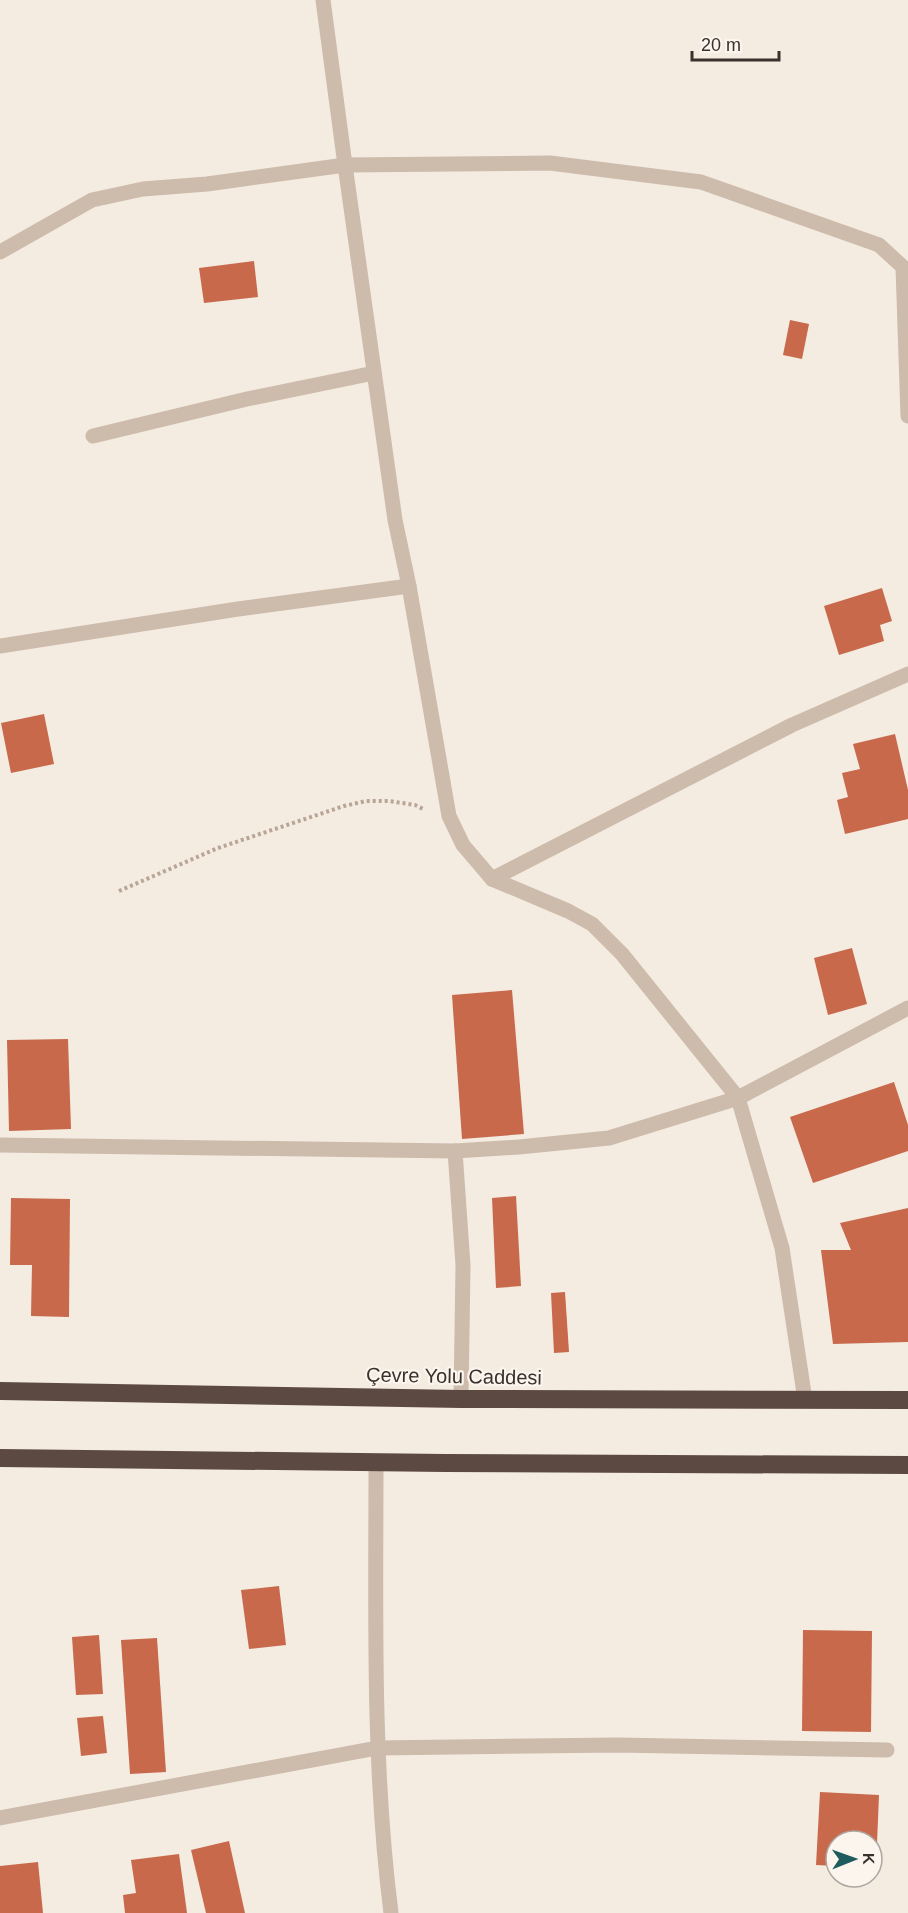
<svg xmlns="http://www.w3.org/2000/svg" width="908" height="1913" font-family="Arial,sans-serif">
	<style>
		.building { fill: #c8694b }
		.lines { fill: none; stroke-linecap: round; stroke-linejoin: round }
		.path { stroke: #b9a596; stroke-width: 4; stroke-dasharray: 3 3; stroke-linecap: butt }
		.lane { stroke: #cdbbac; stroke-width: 15 }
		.street { stroke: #cdbbac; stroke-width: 15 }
		.highway { stroke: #5c4a42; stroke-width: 18 }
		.labels { text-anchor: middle; stroke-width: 4.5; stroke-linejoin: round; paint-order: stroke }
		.street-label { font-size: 20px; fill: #3b302b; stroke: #fbf5ee }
	</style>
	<rect width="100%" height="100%" fill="#f4ebe1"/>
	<g class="building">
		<path d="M254 261 258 297 204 303 199 268Z"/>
		<path d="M790 320 809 324 802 359 783 355Z"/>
		<path d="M882 588 892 621 880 625 884 641 839 655 824 606Z"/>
		<path d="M44 714 54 764 11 773 1 723Z"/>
		<path d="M895 734 908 790V819L845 834 837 800 848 797 842 773 860 769 853 744Z"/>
		<path d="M852 948 867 1004 828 1015 814 958Z"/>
		<path d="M512 990 524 1134 462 1139 452 995Z"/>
		<path d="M68 1039 71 1129 9 1131 7 1040Z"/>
		<path d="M894 1082 908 1125V1151L813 1183 790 1117Z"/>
		<path d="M516 1196 521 1286 496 1288 492 1198Z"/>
		<path d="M11 1198 70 1199 69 1317 31 1316 32 1265H10Z"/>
		<path d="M908 1208V1342L833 1344 821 1250H851L840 1223Z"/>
		<path d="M565 1292 569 1352 554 1353 551 1293Z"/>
		<path d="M279 1586 286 1645 249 1649 241 1590Z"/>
		<path d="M803 1630 872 1631 871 1732 802 1731Z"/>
		<path d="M99 1635 103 1694 76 1695 72 1637Z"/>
		<path d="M157 1638 166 1772 130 1774 121 1640Z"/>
		<path d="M103 1716 107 1753 81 1756 77 1718Z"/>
		<path d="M820 1792 879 1795 876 1868H872V1841H836V1866L816 1865Z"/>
		<path d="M229 1841 245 1913H206L191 1850Z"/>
		<path d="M179 1854 187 1913H125L123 1895 136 1893 131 1860Z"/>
		<path d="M38 1862 43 1913H0V1866Z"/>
	</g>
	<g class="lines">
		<path class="path" d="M119 891 218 848 344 806 366 801H389L415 805 425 810"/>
		<g class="lane">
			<path d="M879 245 903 267 908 416"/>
			<path d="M93 436 247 399 374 373"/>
			<path d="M492 879 792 725 908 674"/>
			<path d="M377 1748 618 1745 887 1750"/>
		</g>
		<g class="street">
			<path d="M323 0 345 165 395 520 409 586 449 816 463 845 492 879 568 911 592 924 622 954 738 1098 782 1248 805 1400"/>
			<path d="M0 252 92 200 143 189 207 184 345 165 550 163 701 182 879 245"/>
			<path d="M0 646 238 609 409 586"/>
			<path d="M0 1145 455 1151"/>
			<path d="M461 1399 463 1265 455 1151 519 1147 609 1138 738 1098 908 1008"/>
			<path d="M376 1462C376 1613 372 1763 391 1913"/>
			<path d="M0 1818 377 1748"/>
		</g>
		<g class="highway">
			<path d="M0 1391 461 1399 908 1400"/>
			<path d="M0 1458 445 1463 908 1465"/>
		</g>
	</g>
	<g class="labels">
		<g class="street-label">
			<text transform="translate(454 1376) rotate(1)" y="7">Çevre Yolu Caddesi</text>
		</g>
	</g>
	<g transform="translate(854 1859) rotate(89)"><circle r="28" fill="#fbf5ee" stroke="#aea6a0" stroke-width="1.5"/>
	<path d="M0-4.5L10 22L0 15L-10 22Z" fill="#1f5a5e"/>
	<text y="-9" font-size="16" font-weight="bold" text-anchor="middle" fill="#3b302b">K</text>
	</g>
	<path d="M692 51v9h87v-9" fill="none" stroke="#3b302b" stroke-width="3"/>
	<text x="701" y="51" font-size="18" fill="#3b302b" stroke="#fbf5ee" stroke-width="4.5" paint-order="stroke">20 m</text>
</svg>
